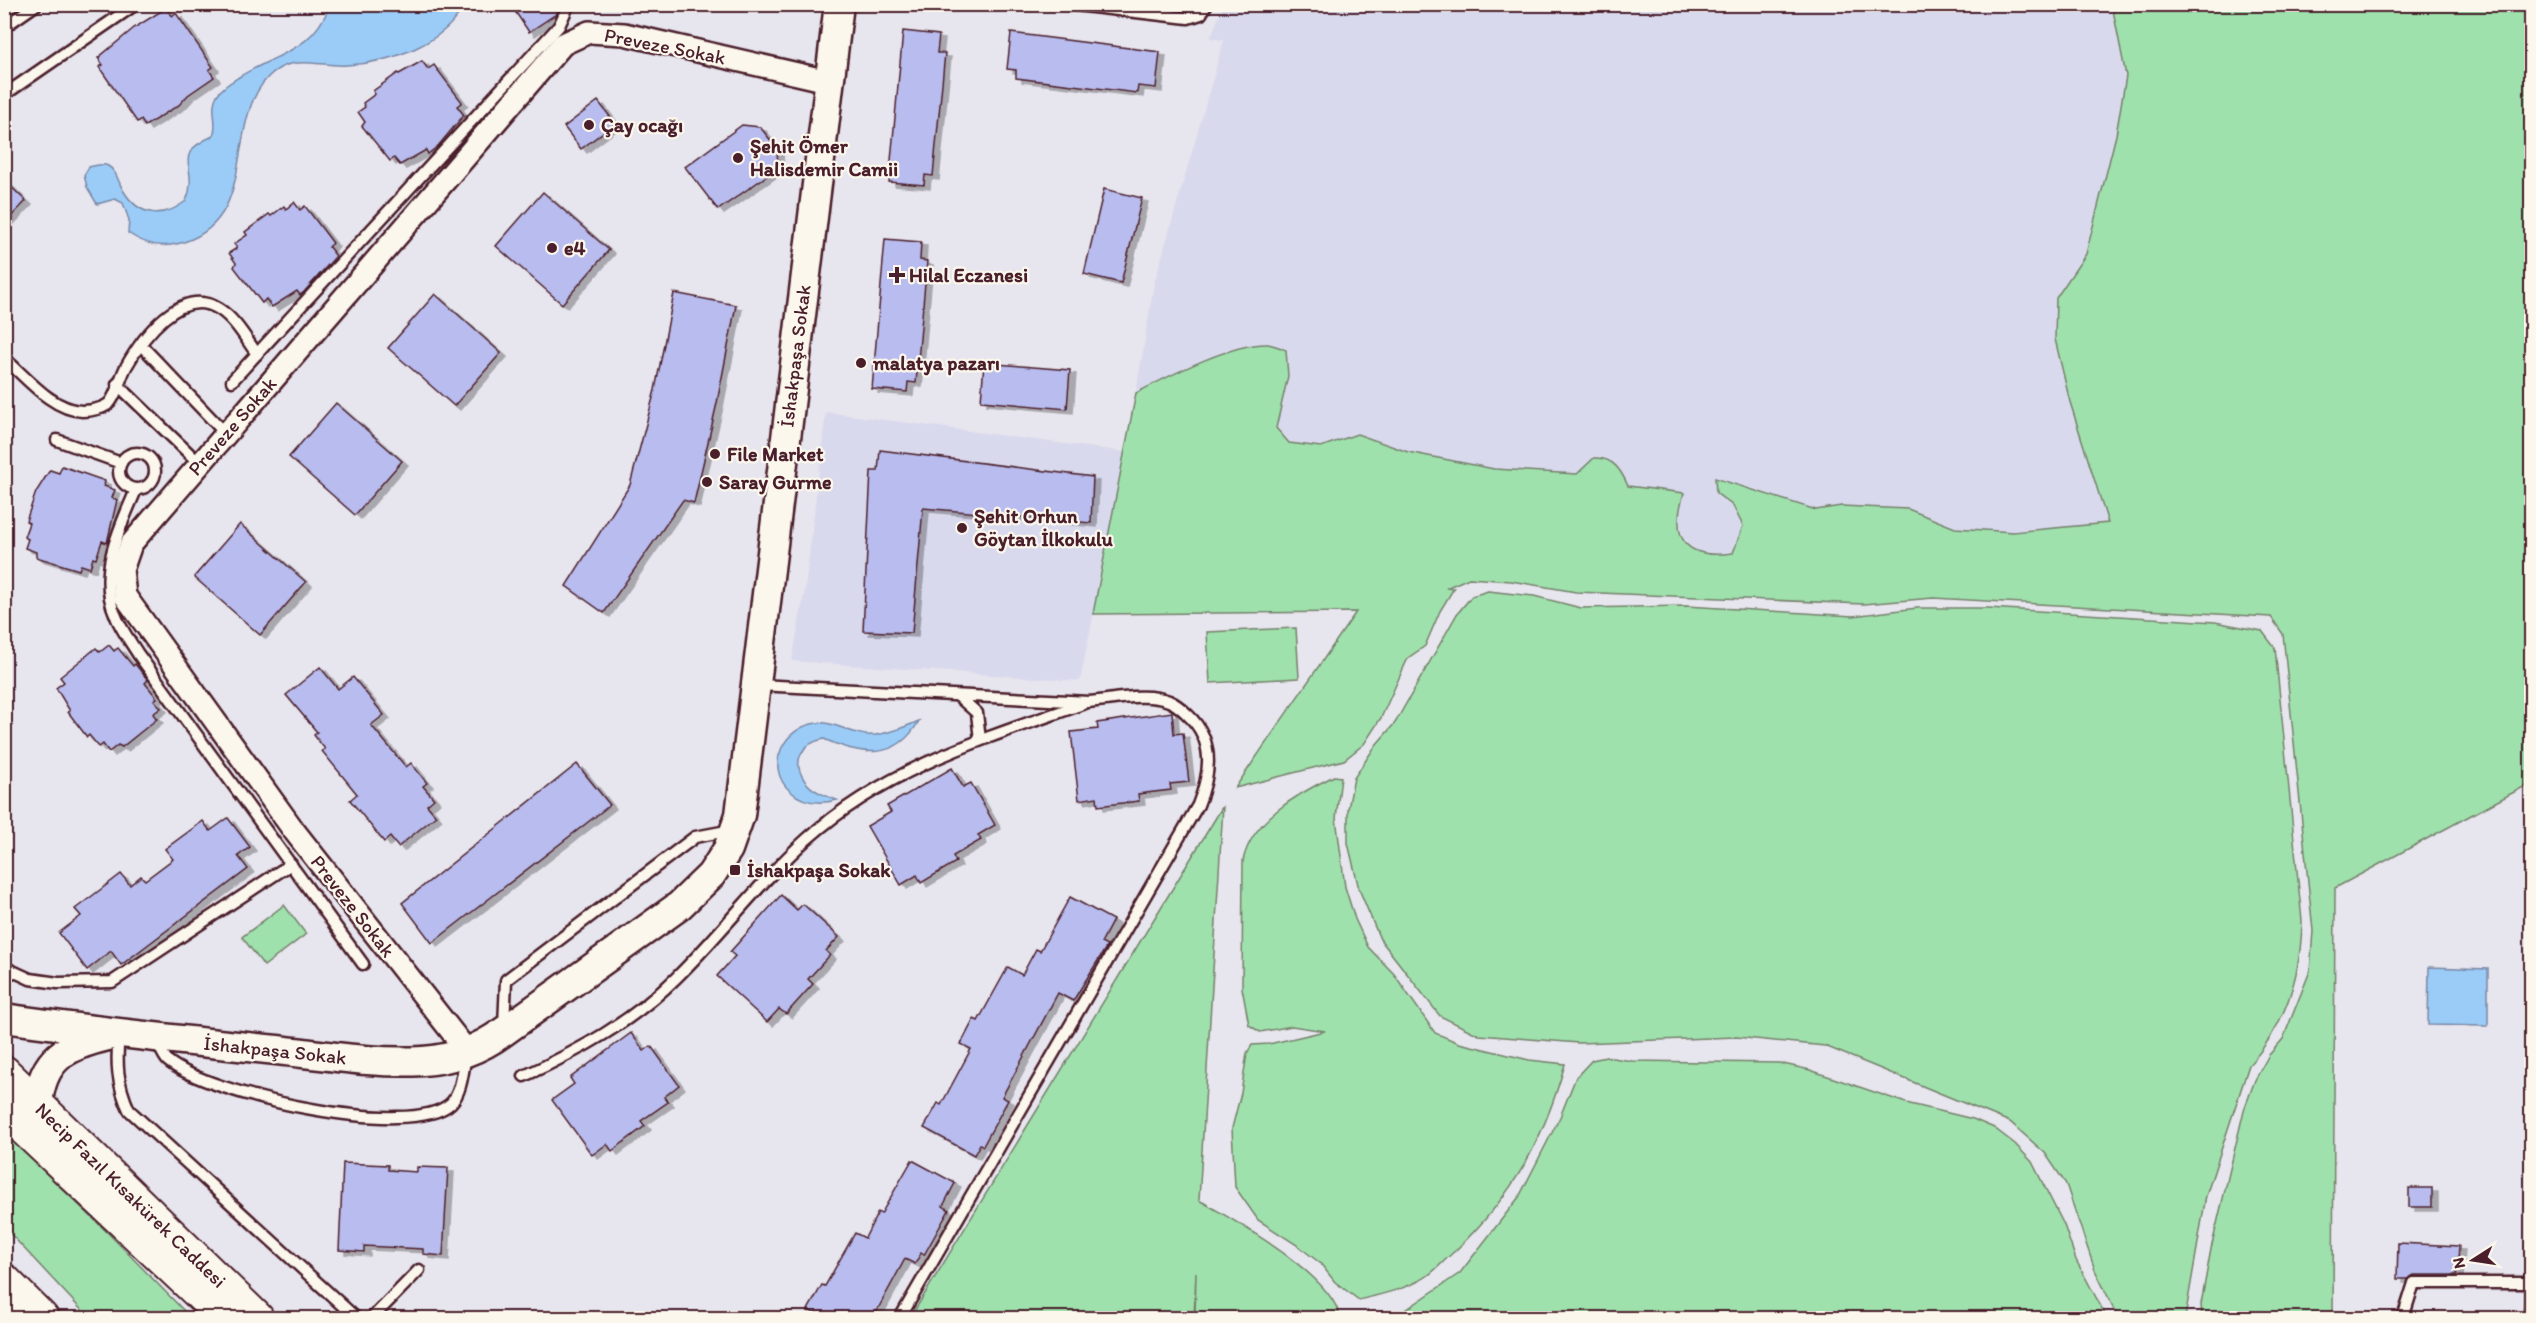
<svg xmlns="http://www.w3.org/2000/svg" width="2536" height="1323" font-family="Itim,sans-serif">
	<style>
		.built { fill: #d9d9ed }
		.green { fill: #9fe1ac; stroke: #74806c; stroke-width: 1.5 }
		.water { fill: #9accf7; stroke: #7a87a5; stroke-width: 1.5 }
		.building { fill: #b8bcee; stroke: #4a1f2b; stroke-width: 1.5; filter: url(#shadow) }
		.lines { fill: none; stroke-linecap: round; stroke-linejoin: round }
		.lane-casing { stroke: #4a1f2b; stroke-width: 15 }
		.street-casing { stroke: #4a1f2b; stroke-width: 26 }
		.secondary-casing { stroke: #4a1f2b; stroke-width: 33 }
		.primary-casing { stroke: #4a1f2b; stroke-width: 36 }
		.highway-casing { stroke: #4a1f2b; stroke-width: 38 }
		.lane { stroke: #fbf7ec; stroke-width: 10 }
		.street { stroke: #fbf7ec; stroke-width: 21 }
		.secondary { stroke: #fbf7ec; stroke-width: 28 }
		.primary { stroke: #fbf7ec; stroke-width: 32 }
		.highway { stroke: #fbf7ec; stroke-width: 33 }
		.poi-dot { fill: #4a1f2b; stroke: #fbf7ec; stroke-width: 2 }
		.labels { text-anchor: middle; stroke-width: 4.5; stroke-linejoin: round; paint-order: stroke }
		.street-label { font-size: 20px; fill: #4a1f2b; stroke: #fbf7ec }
		.poi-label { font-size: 20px; font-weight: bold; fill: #4a1f2b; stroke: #fbf7ec; text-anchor: start }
	</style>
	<defs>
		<filter id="shadow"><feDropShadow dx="6" dy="4" stdDeviation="0" flood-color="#0004"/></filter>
	</defs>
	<rect width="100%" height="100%" fill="#e7e5ed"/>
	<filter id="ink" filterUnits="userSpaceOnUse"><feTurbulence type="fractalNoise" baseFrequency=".0167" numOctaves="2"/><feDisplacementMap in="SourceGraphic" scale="12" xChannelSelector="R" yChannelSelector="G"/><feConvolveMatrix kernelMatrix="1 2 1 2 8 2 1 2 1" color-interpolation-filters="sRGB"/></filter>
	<g filter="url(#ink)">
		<g class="built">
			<path d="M1224 5H2112L2126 76 2116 135 2086 254 2056 298 2055 339 2070 402 2108 523 2013 532 1955 528 1930 517 1867 508 1841 506 1816 510 1715 478 1716 493 1733 506 1743 526 1733 553 1711 556 1689 549 1684 542 1677 515 1684 493 1628 486 1620 469 1594 458 1577 474 1494 469 1408 452 1357 434 1321 447 1289 443 1276 429 1280 409 1269 344 1233 351 1178 372 1136 393 1154 284 1224 40 1210 38Z"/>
			<path d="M826 412 1126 452 1080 681 792 661 805 589Z"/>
		</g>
		<g class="green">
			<path d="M2112 5H2531V783L2335 888 2333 1318H2202L2201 1304 2211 1249 2244 1110 2255 1080 2269 1055 2283 1039 2310 971 2313 931 2283 634 2271 617 1933 598 1864 604 1576 592 1511 581 1469 578 1446 588H1454L1440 611 1425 646 1408 658 1381 718 1364 744 1344 760 1235 788 1356 612 1093 614 1136 393C1169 376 1231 343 1268 344 1274 345 1281 348 1286 350L1288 376 1276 428 1289 443 1321 447 1357 434 1408 452 1494 469 1577 474 1594 458C1613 457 1621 470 1628 486L1684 493C1670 538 1684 560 1733 553L1743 526 1733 506 1716 493 1715 478 1816 510 1841 506 1908 509 1955 528 2013 532 2108 523 2070 402 2055 339 2056 298 2086 254 2116 135 2126 76Z"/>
			<path d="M1488 591 1534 596 1581 608 1686 606 1853 616 1917 608H1988L2215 622 2262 631 2275 648 2302 921C2301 974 2286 1025 2249 1065L2206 1196 2185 1318H2122L2113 1307 2095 1270 2066 1184 2045 1153 2010 1122 1825 1046 1736 1037 1579 1043 1479 1035 1440 1016 1380 939 1359 889 1348 843V809L1354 778 1376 745 1395 723 1457 614 1472 596Z"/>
			<path d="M1296 628 1299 678 1210 683 1207 632Z"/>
			<path d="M1334 776 1341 777 1336 818 1345 887 1355 919 1368 947 1394 974 1435 1033 1459 1043 1529 1060 1565 1064C1543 1142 1514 1194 1455 1251 1445 1259 1435 1272 1424 1278 1404 1290 1381 1294 1359 1300L1335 1282 1320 1263 1297 1245 1258 1220 1235 1187 1232 1128 1241 1093 1247 1053 1252 1045 1269 1044 1325 1031 1292 1026 1260 1032 1249 1025 1242 988 1243 861C1251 820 1299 793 1334 776Z"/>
			<path d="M1223 806 1199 1200C1236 1222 1333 1275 1340 1318H1195L1196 1272 1194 1318H910Z"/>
			<path d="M284 905 306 934 264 966 242 937Z"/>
			<path d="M1606 1057 1632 1061 1779 1063 1810 1070 1906 1103 1973 1119 1994 1128 2015 1144 2032 1162 2064 1225 2076 1260 2107 1318H1394L1460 1273 1519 1197 1560 1117 1576 1077 1592 1060Z"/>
			<path d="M5 1134 108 1233 191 1318H89L5 1228Z"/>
		</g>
		<g class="water">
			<path d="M330 5H464C444 45 388 63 347 65 318 67 293 53 269 76 223 123 260 217 184 242 162 249 146 245 128 233L129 220 123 203 115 199 97 204 87 187 84 175 89 167C95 166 102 163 108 166 117 171 118 182 123 190 139 217 163 219 186 201 201 166 168 156 213 136 219 123 209 109 217 95 222 87 231 82 239 77 277 53 312 52 330 5Z"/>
			<path d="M919 721C896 762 860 755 824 739 802 743 791 761 805 781 812 791 826 796 837 800 821 804 803 803 790 791 763 766 785 726 817 723 837 721 853 737 875 735 890 733 905 727 919 721Z"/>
			<path d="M2429 967 2488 969V1026L2428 1025Z"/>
		</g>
		<g class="building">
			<path d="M510 4H561L556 14 529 32Z"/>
			<path d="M166 8 172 16 176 13 213 67 209 70 214 77 188 95 179 105 145 126 141 120 137 122 99 67 103 65 98 58 134 28Z"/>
			<path d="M903 31 939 35 937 53H945L933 176 925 175 924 185 889 182Z"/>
			<path d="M1011 33 1160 52 1156 88 1138 86 1137 93 1016 78V70L1007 69Z"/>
			<path d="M422 61 428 69 434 65 462 102 457 106 464 115 438 146 428 154 426 150 400 165 394 158 390 161 362 126 365 122 358 112 365 107 363 103 375 94 373 91 398 73 399 74Z"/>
			<path d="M598 101 615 123 581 149 564 127Z"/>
			<path d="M742 125 760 127 777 148 778 168 718 210 685 167Z"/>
			<path d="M4 180 26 201 4 224Z"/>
			<path d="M1104 189 1142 198 1121 283 1084 274Z"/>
			<path d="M543 192 609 250 562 304 496 246Z"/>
			<path d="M294 202 300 210 305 206 333 243 329 247 336 256 304 292 300 295 297 291 272 307 266 299 262 303 234 267 236 263 229 253 237 248 234 244 247 235 245 232 269 214 271 216 284 206 286 209Z"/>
			<path d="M885 239 921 242 920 260 927 261 916 383 908 382 907 392 872 389Z"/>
			<path d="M674 293 736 305 717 403 694 503 683 500 604 613 566 586 630 485 655 390Z"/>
			<path d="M435 294 501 353 454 406 388 348Z"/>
			<path d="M984 363 1070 370 1067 409 981 401Z"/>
			<path d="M336 403 402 461 355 515 289 457Z"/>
			<path d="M880 450 1093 477 1091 523 923 508 912 633 863 631 871 471H878Z"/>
			<path d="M62 466 105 481 104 486 115 490 112 498 117 500 107 543 102 541 96 559 93 558 90 568 81 565 79 570 36 557V552L25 548 28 539 24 537 29 523 26 521 36 492 50 470 59 473Z"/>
			<path d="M240 524 306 582 260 635 194 577Z"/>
			<path d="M109 645 114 651 118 648 133 666 135 664 148 680 145 683 157 698 154 700 161 708 153 714 157 719 122 747 118 745 109 752 103 744 99 747 89 735 87 737 68 712 70 711 56 688 64 682 60 677 96 648 100 652Z"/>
			<path d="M320 667 338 689 353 677 384 715 371 725 406 767 411 763 427 783 423 786 434 799 427 805 436 816 398 847 390 837 384 842 350 800 357 794 322 751 325 749 314 735 317 732 286 695Z"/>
			<path d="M1172 712 1174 734 1183 733 1189 782 1170 784 1171 790 1138 794 1139 801 1098 806 1097 797 1079 800 1071 732 1098 729 1097 723Z"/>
			<path d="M577 764 610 805 432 943 402 903Z"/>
			<path d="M952 768 963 787 971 783 995 825 978 835 981 840 953 856 956 862 921 883 917 875 901 885 867 826 891 812 887 806Z"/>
			<path d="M228 818 250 847 238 856 248 869 121 965 111 951 87 970 59 933 81 916 75 909 121 874 130 885 141 876 145 880 173 859 165 849 203 821 210 831Z"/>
			<path d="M781 895 797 910 803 904 839 937 826 951 830 955 808 979 813 984 786 1014 779 1009 767 1022 717 976 735 956 730 952Z"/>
			<path d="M1070 897 1113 920 1101 943 1107 946 1073 1001 1058 993 1002 1097 1008 1100 983 1146 980 1144 974 1155 924 1128 938 1103 941 1105 971 1049 961 1044 974 1019 978 1021 1008 967 1022 975 1036 949 1040 951Z"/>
			<path d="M631 1033 644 1051 651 1046 679 1085 664 1097 668 1102 641 1121 645 1126 612 1151 607 1144 592 1155 552 1100 574 1084 570 1078Z"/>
			<path d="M912 1160 955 1183 943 1206 949 1210 924 1255 921 1253 915 1264 905 1259 873 1318H825L808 1310 822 1285 825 1286 855 1233 865 1238 878 1212 881 1214Z"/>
			<path d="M343 1163 388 1165V1170L417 1172V1167L448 1168 443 1256 423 1254V1249L364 1246V1252L339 1250Z"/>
			<rect x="2409" y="1188" width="23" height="19"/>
			<path d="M2398 1243 2459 1246 2457 1275H2414L2408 1279H2397Z"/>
		</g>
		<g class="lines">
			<defs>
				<g id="lane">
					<path d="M1066 4 1188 18 1201 14 1207 4"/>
					<path d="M4 27 37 4"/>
					<path d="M4 95 136 4"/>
					<path d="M141 345 226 434"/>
					<path d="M4 358C26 377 52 410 82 411 91 411 107 408 111 401 118 391 120 378 126 367 142 338 181 285 219 309 235 319 246 339 257 354"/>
					<path d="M232 381 559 26 569 4"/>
					<path d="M117 384 200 464"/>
					<path d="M57 440 121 463"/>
					<circle cx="137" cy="471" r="18"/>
					<path d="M136 490C120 527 97 573 115 614 120 628 130 641 138 654L363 964"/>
					<path d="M758 685 1089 702C1113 700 1146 692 1169 701 1176 704 1183 710 1188 715 1215 740 1211 773 1198 805L900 1318"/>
					<path d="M958 696 977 713 980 740"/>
					<path d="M4 967 30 979 58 983 112 982 291 864"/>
					<path d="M504 1026 506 980 695 837 732 830"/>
					<path d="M119 1034C116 1063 117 1084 129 1110L356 1318"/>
					<path d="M157 1041C160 1047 163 1056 168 1061 207 1094 412 1141 451 1103 462 1092 463 1069 466 1055"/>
					<path d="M524 1076C579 1051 633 1021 676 978 722 933 760 881 807 839 886 768 986 738 1083 704"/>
					<path d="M372 1318 419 1270"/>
					<path d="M2403 1318 2414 1283H2532"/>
					<path d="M2530 1318 2532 1267"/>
				</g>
				<path id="street" d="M467 1051 295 832 125 596 122 570 131 544 563 44 589 32 624 34 828 81"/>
				<g id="secondary">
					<path d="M4 1018C95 1031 186 1041 277 1050 325 1055 374 1064 423 1061 452 1059 480 1049 503 1032L679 906 711 875 728 849 740 815 839 4"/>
					<path d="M38 1104C42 1058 66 1046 108 1036"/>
				</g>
				<g id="primary">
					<path d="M4 1072 257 1318"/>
					<path d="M4 1110 225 1318"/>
					<path d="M4 1280 42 1318"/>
				</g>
				<path id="highway" d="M4 1310 14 1318"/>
			</defs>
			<use href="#lane" class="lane-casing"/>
			<use href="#street" class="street-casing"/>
			<use href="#secondary" class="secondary-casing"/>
			<use href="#primary" class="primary-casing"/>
			<use href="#highway" class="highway-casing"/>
			<use href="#lane" class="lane"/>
			<use href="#street" class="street"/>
			<use href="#secondary" class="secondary"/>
			<use href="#primary" class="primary"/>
			<use href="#highway" class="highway"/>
		</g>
	</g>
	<g class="poi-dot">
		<circle cx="589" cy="125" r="6"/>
		<circle cx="738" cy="158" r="6"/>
		<circle cx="552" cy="248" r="6"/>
		<path d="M894 266h6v6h6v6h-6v6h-6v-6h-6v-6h6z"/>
		<circle cx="861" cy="363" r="6"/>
		<circle cx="715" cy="454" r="6"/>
		<circle cx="707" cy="482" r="6"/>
		<circle cx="962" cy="528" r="6"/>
		<rect x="729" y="864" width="12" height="12" rx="3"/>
	</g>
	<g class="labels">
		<g class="street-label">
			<text transform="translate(665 46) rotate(11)" y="7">Preveze Sokak</text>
			<text transform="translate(795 356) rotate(-83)" y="7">İshakpaşa Sokak</text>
			<text transform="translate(232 426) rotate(-49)" y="7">Preveze Sokak</text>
			<text transform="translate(353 906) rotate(52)" y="7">Preveze Sokak</text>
			<text transform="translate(275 1050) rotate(6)" y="7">İshakpaşa Sokak</text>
			<text transform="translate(131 1195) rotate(44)" y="7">Necip Fazıl Kısakürek Caddesi</text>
		</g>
		<g class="poi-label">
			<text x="601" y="132">Çay ocağı</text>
			<text x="750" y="153">Şehit Ömer<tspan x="750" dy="23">Halisdemir Camii</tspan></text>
			<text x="564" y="255">e4</text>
			<text x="909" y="282">Hilal Eczanesi</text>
			<text x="873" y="370">malatya pazarı</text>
			<text x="727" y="461">File Market</text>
			<text x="719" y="489">Saray Gurme</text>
			<text x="974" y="523">Şehit Orhun<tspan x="974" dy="23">Göytan İlkokulu</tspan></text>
			<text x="747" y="877">İshakpaşa Sokak</text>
		</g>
	</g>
	<rect width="2536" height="1323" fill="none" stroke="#fbf7ec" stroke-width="24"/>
	<rect x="12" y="12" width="2512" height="1299" fill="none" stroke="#4a1f2b" stroke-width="2" filter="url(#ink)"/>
	<g transform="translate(2473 1260) rotate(258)" stroke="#fbf7ec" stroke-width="4.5" paint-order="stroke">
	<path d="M0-4.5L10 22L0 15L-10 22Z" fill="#4a1f2b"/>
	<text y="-9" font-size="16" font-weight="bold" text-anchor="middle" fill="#4a1f2b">N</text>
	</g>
</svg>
